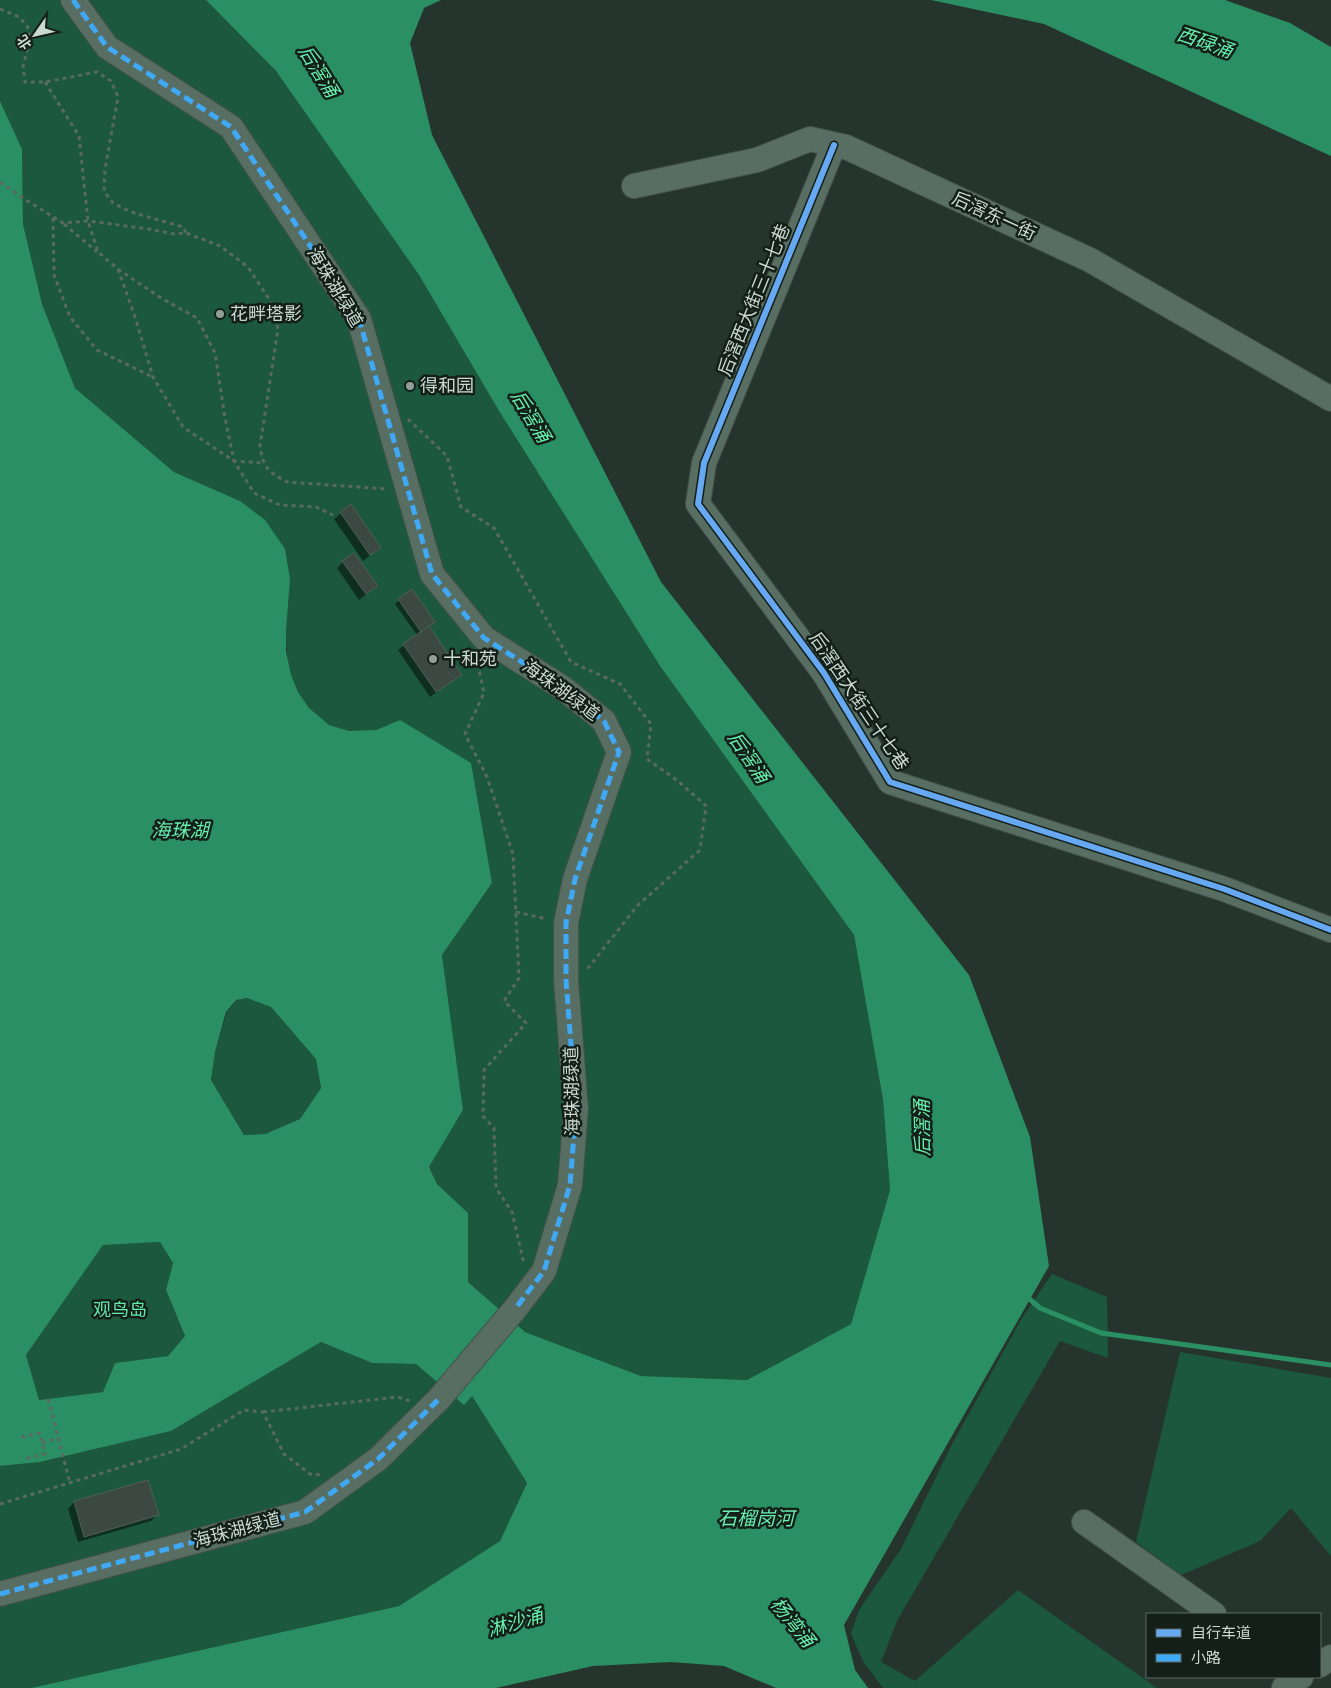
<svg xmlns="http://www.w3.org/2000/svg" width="1331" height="1688" font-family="'Nunito Sans','Noto Sans SC',sans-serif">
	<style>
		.green { fill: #1b583d }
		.water { fill: #2a8f62; fill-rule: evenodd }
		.shadow { fill: #0007 }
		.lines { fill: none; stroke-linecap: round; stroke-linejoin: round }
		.stream { stroke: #2a8f62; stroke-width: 5 }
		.building { fill: #3c4942; stroke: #525f58 }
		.minor-casing { stroke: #44514b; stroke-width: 26 }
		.path { stroke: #596a61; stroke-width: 3; stroke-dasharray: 4 4; stroke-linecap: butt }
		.minor { stroke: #596e63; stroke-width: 24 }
		.quiet { stroke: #3fa9f5; stroke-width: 5; stroke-dasharray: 10 5; stroke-linecap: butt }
		.cycleway-casing { stroke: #131f18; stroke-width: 9 }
		.cycleway { stroke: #66a8f1; stroke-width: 6 }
		.poi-dot { fill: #90a098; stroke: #131f18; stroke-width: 2 }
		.labels { text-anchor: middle; stroke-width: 5; stroke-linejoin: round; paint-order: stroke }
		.street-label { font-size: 18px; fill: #cadad1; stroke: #131f18 }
		.poi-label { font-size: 18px; fill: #cadad1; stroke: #131f18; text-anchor: start }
		.park-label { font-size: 18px; fill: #62ecaa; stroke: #131f18 }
		.water-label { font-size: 19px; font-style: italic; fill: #66efad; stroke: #131f18 }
	</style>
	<rect width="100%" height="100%" fill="#25352d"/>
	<g class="green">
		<path d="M0 0H206L276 71 419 275 499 411 660 666 854 935 883 1100 890 1190 851 1324 747 1380 641 1376 525 1332 468 1282V1213L437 1184 429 1167 463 1110 442 955 492 883 400 720C392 723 383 728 375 730 360 733 342 732 329 725 312 715 295 692 290 673 287 658 286 645 286 630L240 501 174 472 75 388 42 304 23 224 22 149 0 101Z"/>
		<path d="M247 998 271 1007 316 1059 321 1088 300 1119 265 1134 244 1135 211 1080 215 1052 227 1012 236 1000Z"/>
		<path d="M160 1242 173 1263 166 1290 185 1336 168 1356 115 1363 103 1392 39 1400 26 1355 103 1245Z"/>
		<path d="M1052 1274 1107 1297 1108 1358 1060 1341 897 1621 881 1662 915 1681 1018 1590 1157 1688H883L863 1661 851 1634 859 1610 901 1549 952 1444 1022 1318Z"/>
		<path d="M321 1342 372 1363 416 1364 464 1404 472 1396 527 1483 500 1541 399 1606 31 1688H0V1466L40 1462 171 1431Z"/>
		<path d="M1180 1352 1331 1378V1556L1291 1508 1260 1541 1181 1575 1136 1542Z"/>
	</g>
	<g class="water">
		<path d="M206 0H441L424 8 410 43 432 135 661 582 969 975 1030 1137 1049 1266 844 1625 855 1670 868 1688H776L724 1666 671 1662 593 1666 496 1688H31L399 1606 500 1541 527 1483 472 1396 464 1405 416 1364 372 1363 321 1342 171 1431 40 1462 0 1466V101L22 149 23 224 42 304 75 388 174 472 240 501 265 520 285 549 290 579 286 630V651L291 675 298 692 309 708 329 725 349 731 376 730 400 720 471 763 492 883 442 955 463 1110 429 1167 437 1184 468 1213V1282L525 1332 641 1376 747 1380 851 1324 890 1190 883 1100 854 935 660 666 499 411 419 275 276 71ZM247 998 271 1007 316 1059 321 1088 300 1119 265 1134 244 1135 211 1080 215 1052 226 1012 236 1000ZM160 1242 173 1263 166 1290 185 1336 168 1356 115 1363 103 1392 39 1400 26 1355 103 1245Z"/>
		<path d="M931 0H1225L1290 23 1331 47V156L1044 24Z"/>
	</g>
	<g class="shadow">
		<path d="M341 513 379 548 363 561 334 519Z"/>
		<path d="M343 562 376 586 359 600 337 568Z"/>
		<path d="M399 600 460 675 430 697 398 650 417 635 395 604Z"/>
		<path d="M74 1502 157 1515 151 1521 78 1542 68 1509Z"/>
	</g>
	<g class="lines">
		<path class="stream" d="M1025 1295 1040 1308 1101 1333 1331 1365"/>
	</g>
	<g class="building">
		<path d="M351 504 381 548 370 555 340 512Z"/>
		<path d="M354 553 378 586 366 594 342 561Z"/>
		<path d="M412 589 435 622 421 632 398 599Z"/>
		<path d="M429 626 462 675 436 692 403 644Z"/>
		<path d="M148 1480 159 1515 84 1537 74 1501Z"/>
	</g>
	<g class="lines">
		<defs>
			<g id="minor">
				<path d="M834 145 704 463 698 504 824 673 890 782 1224 889 1331 930"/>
				<path d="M634 186 757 160 810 139 846 147 1090 260 1331 399"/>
				<path d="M1084 1522 1214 1614"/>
				<path d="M0 1594 305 1512 378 1459 439 1399 515 1309 544 1271 570 1185 576 1109 566 980V923L575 879 619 752 604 721 563 688 484 638 432 574 359 319 231 127 107 47 73 0"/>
				<path d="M1320 1665 1331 1657"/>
				<path d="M1284 1688 1301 1677"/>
			</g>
		</defs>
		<use href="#minor" class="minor-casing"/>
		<g class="path">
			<path d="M0 9 17 16 27 25 30 38 23 67 25 82H45L97 72 111 81 118 97 105 169 104 191 113 203 131 212 183 227 186 233"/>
			<path d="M45 82 79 136 88 221 98 252 118 269 136 320 153 377 183 427 234 461 262 463"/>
			<path d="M0 182 26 200 63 223 88 221 149 229 174 234 186 233 220 246 248 267 269 299 278 329 260 446C263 467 268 472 287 482L387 489"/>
			<path d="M53 218 54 275 70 317 97 350 153 377"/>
			<path d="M64 224 97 252"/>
			<path d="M118 269 161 298 197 318 215 353 225 418 234 461 254 493 280 505 316 507 333 515"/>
			<path d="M408 419 447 456 461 507 494 528 571 662 620 684 651 724 647 759 678 781 706 806 700 850 637 906 589 967 584 970"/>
			<path d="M476 656 484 693 465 734 487 777 513 854 519 978 504 1001 526 1023 484 1070 483 1116 494 1128 496 1188 512 1212 524 1264"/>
			<path d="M516 912 547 919"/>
			<path d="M48 1399 70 1483"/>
			<path d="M263 1412 398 1397 410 1401"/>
			<path d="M21 1437 40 1433 45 1454 25 1459"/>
			<path d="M42 1443 59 1438"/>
			<path d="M0 1504 181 1449 244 1410 263 1412 284 1454 310 1474 322 1475"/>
		</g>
		<use href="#minor" class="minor"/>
		<g class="quiet">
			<path d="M73 0 107 47 231 127 359 319 432 574 484 638 563 688 604 721 619 752 575 879 566 923V980L576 1109 570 1185 544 1271 515 1309"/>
			<path d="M0 1594 305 1512 378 1459 439 1399"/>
		</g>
		<defs>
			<path id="cycleway" d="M834 145 704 463 698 504 824 673 890 782 1224 889 1331 930"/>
		</defs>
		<use href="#cycleway" class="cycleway-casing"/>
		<use href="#cycleway" class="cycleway"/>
	</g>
	<g class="poi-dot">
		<circle cx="220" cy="314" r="5"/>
		<circle cx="410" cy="386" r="5"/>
		<circle cx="433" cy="659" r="5"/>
	</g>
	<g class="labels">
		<g class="street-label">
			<text transform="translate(994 216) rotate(25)" y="6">后滘东一街</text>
			<text transform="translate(335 287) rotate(59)" y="6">海珠湖绿道</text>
			<text transform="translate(754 300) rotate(-68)" y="6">后滘西大街三十七巷</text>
			<text transform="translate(561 690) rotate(36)" y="6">海珠湖绿道</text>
			<text transform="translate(859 701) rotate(56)" y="6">后滘西大街三十七巷</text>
			<text transform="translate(572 1091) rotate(-91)" y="6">海珠湖绿道</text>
			<text transform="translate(237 1530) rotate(-15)" y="6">海珠湖绿道</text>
		</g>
		<g class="poi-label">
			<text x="230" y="320">花畔塔影</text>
			<text x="420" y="392">得和园</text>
			<text x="443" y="665">十和苑</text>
		</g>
		<g class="park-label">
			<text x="120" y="1316">观鸟岛</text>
		</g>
		<g class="water-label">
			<text transform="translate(1205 42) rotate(19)" y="7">西碌涌</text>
			<text transform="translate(319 71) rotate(58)" y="7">后滘涌</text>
			<text transform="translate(531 416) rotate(59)" y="7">后滘涌</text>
			<text transform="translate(749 757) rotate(56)" y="7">后滘涌</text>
			<text x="180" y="837">海珠湖</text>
			<text transform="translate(922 1128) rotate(-91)" y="7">后滘涌</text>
			<text x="756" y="1525">石榴岗河</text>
			<text transform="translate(515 1622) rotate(-16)" y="7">淋沙涌</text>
			<text transform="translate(793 1622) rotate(51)" y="7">杨湾涌</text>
		</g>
	</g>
	<rect x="1146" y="1613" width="175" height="65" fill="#131f18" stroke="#5c6a62"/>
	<rect x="1156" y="1629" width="25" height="8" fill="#66a8f1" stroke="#5c6a62"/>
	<text x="1191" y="1638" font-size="15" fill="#cadad1">自行车道</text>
	<rect x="1156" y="1654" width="25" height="8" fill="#3fa9f5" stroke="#5c6a62"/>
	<text x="1191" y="1663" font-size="15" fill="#cadad1">小路</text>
	<g transform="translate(35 35) rotate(236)" stroke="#131f18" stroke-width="4" paint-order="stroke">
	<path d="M0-4L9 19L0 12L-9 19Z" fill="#cadad1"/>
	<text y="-8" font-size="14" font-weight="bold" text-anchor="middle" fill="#cadad1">北</text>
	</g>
</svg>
